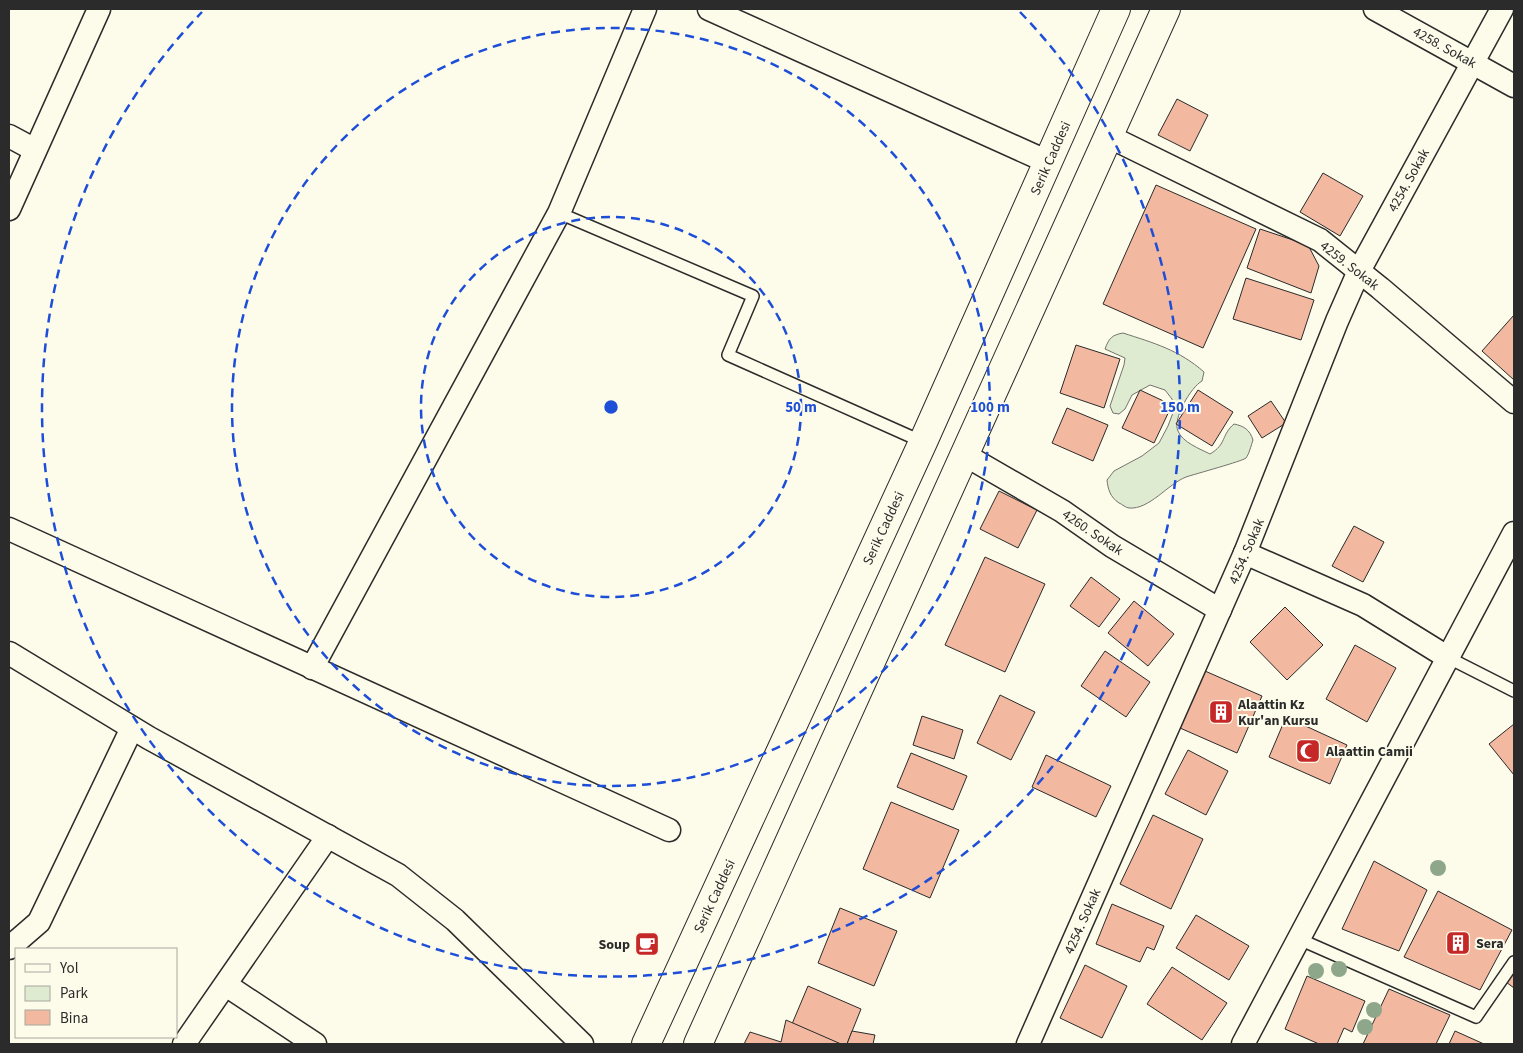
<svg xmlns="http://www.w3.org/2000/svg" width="1523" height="1053" font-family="'Source Sans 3',sans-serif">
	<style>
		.green { fill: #deebd1; stroke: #74746e }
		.building { fill: #f2b8a0; stroke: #2b2b2b }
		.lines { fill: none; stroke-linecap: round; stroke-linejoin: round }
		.service-casing { stroke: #2b2b2b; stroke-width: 14 }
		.minor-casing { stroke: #2b2b2b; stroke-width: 25 }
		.trunk-casing { stroke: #2b2b2b; stroke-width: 30 }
		.service { stroke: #fdfbea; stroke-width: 11 }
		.minor { stroke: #fdfbea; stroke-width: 22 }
		.trunk { stroke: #fdfbea; stroke-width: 28 }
		.tree { fill: #8ea78a }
		.ring { fill: none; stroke: #1d4ed8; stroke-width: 2.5; stroke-dasharray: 9 6 }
		.labels { text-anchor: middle; stroke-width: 4; stroke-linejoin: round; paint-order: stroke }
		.street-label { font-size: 14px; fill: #2b2b2b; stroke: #fdfbea }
		.poi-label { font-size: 14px; font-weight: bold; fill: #2b2b2b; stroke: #fdfbea; text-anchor: start }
		.centre { fill: #1d4ed8; stroke: #fdfbea; stroke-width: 2.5 }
		.ring-label { font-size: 15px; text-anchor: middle; font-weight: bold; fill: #1d4ed8; stroke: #fdfbea; stroke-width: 4; stroke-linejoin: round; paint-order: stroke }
	</style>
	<rect width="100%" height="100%" fill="#fdfbea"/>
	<path class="green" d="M1123 333C1154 343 1179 350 1204 372L1202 381C1191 387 1172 419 1178 431 1182 442 1200 449 1210 454 1227 444 1221 435 1234 424 1244 426 1250 430 1253 440 1251 446 1249 454 1246 458 1243 461 1195 474 1186 477 1168 484 1149 510 1129 508 1126 508 1122 504 1119 503 1110 497 1108 489 1107 480L1114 471 1142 456 1159 443 1168 426 1174 410 1172 399 1165 390 1150 385 1132 395 1125 409 1119 414 1113 413 1110 406 1124 365 1125 358 1105 349C1109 338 1112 335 1123 333Z"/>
	<g class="building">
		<path d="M1177 99 1208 115 1190 151 1158 135Z"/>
		<path d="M1323 173 1363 196 1340 236 1300 212Z"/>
		<path d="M1156 185 1256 229 1203 348 1103 304Z"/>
		<path d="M1260 229 1308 245 1319 266 1311 293 1247 268Z"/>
		<path d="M1246 278 1314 300 1301 340 1233 319Z"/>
		<path d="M1514 315V380L1482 351Z"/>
		<path d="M1076 345 1120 359 1104 408 1060 393Z"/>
		<path d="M1140 390 1172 405 1154 443 1122 428Z"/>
		<path d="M1198 390 1233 412 1212 446 1176 424Z"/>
		<path d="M1271 401 1286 423 1262 438 1248 416Z"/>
		<path d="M1067 408 1108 425 1093 461 1052 443Z"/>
		<path d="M999 491 1037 510 1018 548 980 529Z"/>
		<path d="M1354 526 1384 542 1363 582 1332 566Z"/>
		<path d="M985 557 1045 584 1005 672 945 645Z"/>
		<path d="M1091 577 1120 599 1099 627 1070 606Z"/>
		<path d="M1134 601 1174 634 1148 666 1108 633Z"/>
		<path d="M1285 607 1323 645 1287 680 1250 642Z"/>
		<path d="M1355 645 1396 668 1367 722 1326 699Z"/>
		<path d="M1105 651 1150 682 1126 717 1081 686Z"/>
		<path d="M1205 671 1262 696 1237 753 1180 728Z"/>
		<path d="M1000 695 1035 712 1011 760 977 743Z"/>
		<path d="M922 716 963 730 954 759 913 745Z"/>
		<path d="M1286 717 1347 745 1330 784 1269 757Z"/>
		<path d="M1514 724V775L1489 744Z"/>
		<path d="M1188 750 1228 771 1206 815 1165 794Z"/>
		<path d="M911 753 967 776 953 810 897 787Z"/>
		<path d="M1046 755 1111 786 1096 817 1032 787Z"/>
		<path d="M891 802 959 830 930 898 863 869Z"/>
		<path d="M1153 815 1203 839 1171 909 1120 884Z"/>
		<path d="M1374 861 1427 890 1399 951 1342 929Z"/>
		<path d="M1438 891 1512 930 1480 990 1404 957Z"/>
		<path d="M1112 904 1164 926 1154 950 1147 947 1140 962 1096 944Z"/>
		<path d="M840 908 897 931 874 986 818 963Z"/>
		<path d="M1196 915 1249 946 1229 980 1176 948Z"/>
		<path d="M1085 965 1127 986 1102 1038 1060 1018Z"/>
		<path d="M1172 967 1227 1003 1202 1040 1147 1004Z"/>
		<path d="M1514 971V988L1506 982Z"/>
		<path d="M1307 976 1365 1001 1352 1032 1344 1028 1337 1044H1319L1285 1029Z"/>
		<path d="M808 986 861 1009 847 1044H840L792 1024Z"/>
		<path d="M1389 989 1450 1015 1436 1044H1363Z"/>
		<path d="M786 1020 841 1044H744L750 1032 781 1042Z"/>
		<path d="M852 1031 875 1035 873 1044H847Z"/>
		<path d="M1455 1031 1484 1044H1449Z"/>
	</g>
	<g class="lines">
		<defs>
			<g id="service">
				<path d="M559 213 753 296 728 355 923 442"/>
				<path d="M1447 657 1514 691"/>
				<path d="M1299 939 1476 1017 1514 962"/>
			</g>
			<g id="minor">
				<path d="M709 9 1048 162"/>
				<path d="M1375 9 1514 86"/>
				<path d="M9 136 35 150"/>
				<path d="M1108 136 1320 240 1380 288 1514 402"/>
				<path d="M9 209 99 9"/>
				<path d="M965 455 1062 511 1112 546 1220 610"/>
				<path d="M9 529 669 830"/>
				<path d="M1245 553 1363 605 1447 657"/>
				<path d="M9 653 149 738 398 875 455 920 582 1044"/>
				<path d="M312 668 559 213 645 9"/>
				<path d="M9 948 39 922 132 728"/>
				<path d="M226 985 315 1044"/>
				<path d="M184 1044 328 836"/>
				<path d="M1028 1044 1245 553 1337 321 1359 271 1502 9"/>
				<path d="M1243 1044 1514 533"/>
			</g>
			<g id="trunk">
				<path d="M646 1044 923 442 1116 9"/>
				<path d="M698 1044 1166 9"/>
			</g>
		</defs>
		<use href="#service" class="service-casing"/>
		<use href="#minor" class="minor-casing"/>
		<use href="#trunk" class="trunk-casing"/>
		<use href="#service" class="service"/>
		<use href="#minor" class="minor"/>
		<use href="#trunk" class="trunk"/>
	</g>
	<g class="tree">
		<circle cx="1438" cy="868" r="8"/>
		<circle cx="1339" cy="969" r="8"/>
		<circle cx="1316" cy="971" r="8"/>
		<circle cx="1374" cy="1010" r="8"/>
		<circle cx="1365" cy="1027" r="8"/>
	</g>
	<g class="ring">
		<circle cx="611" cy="407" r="190"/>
		<circle cx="611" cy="407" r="379"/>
		<path d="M1020 12A569 569 0 1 1 202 12"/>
	</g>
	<defs>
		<symbol id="building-square" viewBox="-11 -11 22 22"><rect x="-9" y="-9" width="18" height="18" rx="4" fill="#c62828" stroke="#fdfbea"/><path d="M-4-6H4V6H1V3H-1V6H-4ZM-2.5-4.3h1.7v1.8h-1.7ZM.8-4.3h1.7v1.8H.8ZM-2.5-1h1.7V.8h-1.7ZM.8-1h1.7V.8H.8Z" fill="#fff"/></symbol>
		<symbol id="mosque-square" viewBox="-11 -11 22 22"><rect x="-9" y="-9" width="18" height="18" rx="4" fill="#c62828" stroke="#fdfbea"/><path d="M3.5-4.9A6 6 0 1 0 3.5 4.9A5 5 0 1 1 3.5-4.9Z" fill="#fff"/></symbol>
		<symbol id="cafe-square" viewBox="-11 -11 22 22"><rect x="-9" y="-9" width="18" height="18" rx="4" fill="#c62828" stroke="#fdfbea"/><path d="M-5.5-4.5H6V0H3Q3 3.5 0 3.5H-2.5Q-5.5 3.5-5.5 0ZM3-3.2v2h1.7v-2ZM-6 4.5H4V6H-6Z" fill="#fff"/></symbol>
	</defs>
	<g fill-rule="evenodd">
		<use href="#building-square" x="1207" y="698" width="28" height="28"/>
		<use href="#mosque-square" x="1294" y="737" width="28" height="28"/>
		<use href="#building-square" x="1444" y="929" width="28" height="28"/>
		<use href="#cafe-square" x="633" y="930" width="28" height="28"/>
	</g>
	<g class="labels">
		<g class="street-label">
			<text transform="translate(1445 47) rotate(29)" y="5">4258. Sokak</text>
			<text transform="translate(1050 158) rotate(-66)" y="5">Serik Caddesi</text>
			<text transform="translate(1408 180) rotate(-61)" y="5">4254. Sokak</text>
			<text transform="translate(1350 265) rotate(38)" y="5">4259. Sokak</text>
			<text transform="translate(883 528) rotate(-65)" y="5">Serik Caddesi</text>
			<text transform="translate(1093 532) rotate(34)" y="5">4260. Sokak</text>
			<text transform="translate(1246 551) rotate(-67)" y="5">4254. Sokak</text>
			<text transform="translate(714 896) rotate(-65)" y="5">Serik Caddesi</text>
			<text transform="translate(1082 921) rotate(-66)" y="5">4254. Sokak</text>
		</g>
		<g class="poi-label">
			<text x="1238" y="709">Alaattin Kz<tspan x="1238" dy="16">Kur'an Kursu</tspan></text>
			<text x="1326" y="756">Alaattin Camii</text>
			<text x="1476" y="948">Sera</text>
			<text x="630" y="949" text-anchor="end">Soup</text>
		</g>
	</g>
	<circle cx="611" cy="407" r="8" class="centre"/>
	<g class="ring-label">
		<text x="801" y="412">50 m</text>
		<text x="990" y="412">100 m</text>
		<text x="1180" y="412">150 m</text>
	</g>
	<rect width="1523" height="1053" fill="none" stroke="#2b2b2b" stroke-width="20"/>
	<rect x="15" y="948" width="162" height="90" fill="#fdfbea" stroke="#a9a89e"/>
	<rect x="25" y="964" width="25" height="8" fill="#fdfbea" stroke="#a9a89e"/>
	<text x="60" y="973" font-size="15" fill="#2b2b2b">Yol</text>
	<rect x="25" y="986" width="25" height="15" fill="#deebd1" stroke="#a9a89e"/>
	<text x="60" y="998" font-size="15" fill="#2b2b2b">Park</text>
	<rect x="25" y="1010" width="25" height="15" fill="#f2b8a0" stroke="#a9a89e"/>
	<text x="60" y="1023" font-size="15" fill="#2b2b2b">Bina</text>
</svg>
